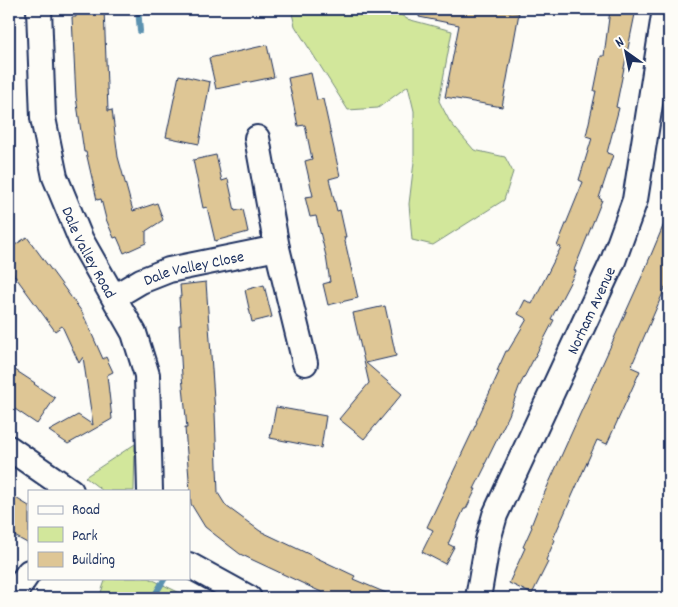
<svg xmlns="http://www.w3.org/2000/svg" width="678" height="607" font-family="Dekko,sans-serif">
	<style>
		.green { fill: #d2e79b; stroke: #768b7c }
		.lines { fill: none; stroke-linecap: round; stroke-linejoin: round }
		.stream { stroke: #5c92b0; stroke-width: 6 }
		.building { fill: #dec695; stroke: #1b2f5e }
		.minor-casing { stroke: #1b2f5e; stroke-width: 28 }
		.minor { stroke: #fdfcf7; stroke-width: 24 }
		.labels { text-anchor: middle; stroke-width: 4; stroke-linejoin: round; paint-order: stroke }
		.street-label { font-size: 16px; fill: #1b2f5e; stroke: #fdfcf7 }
	</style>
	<rect width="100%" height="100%" fill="#fdfcf7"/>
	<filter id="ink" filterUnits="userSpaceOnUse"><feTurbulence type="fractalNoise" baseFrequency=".02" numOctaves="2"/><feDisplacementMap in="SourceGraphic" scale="10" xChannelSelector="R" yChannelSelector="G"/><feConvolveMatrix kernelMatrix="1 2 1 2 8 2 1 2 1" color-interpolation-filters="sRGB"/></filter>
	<g filter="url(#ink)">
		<g class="green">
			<path d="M291 9H392L407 19 452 31 439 101 450 122 474 150 505 157 513 172 504 200 433 245 412 240 409 204 414 162V111L408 86 378 108 348 110 295 26Z"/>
			<path d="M135 444 134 491H103L85 477Z"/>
			<path d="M106 578H149L180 593 177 598H99Z"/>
		</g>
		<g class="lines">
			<g class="stream">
				<path d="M138 9 140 31"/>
				<path d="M153 598 165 578"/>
			</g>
		</g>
		<g class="building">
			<path d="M76 9H104L108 111 112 110 118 157 133 211 157 203 163 220 146 231V243L124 253 117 237 114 238 106 219 101 199 97 200 86 152H84L76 97 72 17H76Z"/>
			<path d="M420 9H496L519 13 502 107 445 97 459 25 419 17Z"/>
			<path d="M610 10 635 14 616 107 619 108 607 153 613 155 599 198 602 200 574 270 576 271 551 319 554 320 519 387 509 415 485 464 486 465 474 489H476L466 509H464L448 544 454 547 445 564 422 552 433 530 427 527 477 422H476L499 372 497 371 506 351H508L527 319 518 314 525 300 532 304 561 247 557 246 583 182 579 180 592 138 586 136 596 91H594L601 56H604Z"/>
			<path d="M267 45 274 77 216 89 209 58Z"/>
			<path d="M311 73 317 100 323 99 340 176 329 179 337 211 340 210 346 237H344L358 298 328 305 323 284 330 282 326 256 316 216 310 217 305 197 313 196 305 161 312 159 305 125 298 126 288 78Z"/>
			<path d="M179 75 210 82 199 144 166 137Z"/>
			<path d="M216 155 222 181 228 179 235 211 243 209 248 232 215 241 207 207 203 208 193 160Z"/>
			<path d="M669 212V279L631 367 640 371 607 444 597 440 553 539 555 540 546 560 548 562 532 594 509 583 525 548 523 547 532 527 531 526 540 503 643 274Z"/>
			<path d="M27 237 82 312 103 359 106 357 113 372 107 375 112 419 68 444 49 431 78 415 93 425 83 357 79 363 62 326 55 331 9 268V249Z"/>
			<path d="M206 282 215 413 218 493 226 506 260 531 355 576 353 579 398 598H334L240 554 205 527 191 504 185 428H187L182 376 179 325H181L179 297H181L180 285Z"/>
			<path d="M264 285 272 317 252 322 245 290Z"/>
			<path d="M385 306 396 356 366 363 402 394 364 439 339 419 369 383 353 313Z"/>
			<path d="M9 366 35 383 34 384 55 398 37 424 9 405Z"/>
			<path d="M276 407 326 416 321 448 270 438Z"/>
			<path d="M9 494 29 506V544L9 533Z"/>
		</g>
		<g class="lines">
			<defs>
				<g id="minor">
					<path id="s1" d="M39 9 43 118 55 177 81 240 134 333 147 375 150 491"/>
					<path d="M257 138 277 248 305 363"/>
					<path id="s2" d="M114 297 141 281 169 270 277 248"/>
					<path d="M9 448 71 491"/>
					<path d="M189 565 249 598"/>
					<path d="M16 591 29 572"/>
					<path id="s3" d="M478 598 488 540 495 515 613 261 635 200 665 9"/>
				</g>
			</defs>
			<use href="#minor" class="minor-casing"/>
			<use href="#minor" class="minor"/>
		</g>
	</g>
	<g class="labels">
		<g class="street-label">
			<text dy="6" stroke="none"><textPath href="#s1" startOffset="252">Dale Valley Road</textPath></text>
			<text dy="6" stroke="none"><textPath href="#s2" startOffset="86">Dale Valley Close</textPath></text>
			<text dy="6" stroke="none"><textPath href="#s3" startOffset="311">Norham Avenue</textPath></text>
		</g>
	</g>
	<rect width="678" height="607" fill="none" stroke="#fdfcf7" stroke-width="30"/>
	<rect x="15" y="15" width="648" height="577" fill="none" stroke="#1b2f5e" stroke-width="2" filter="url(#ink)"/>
	<rect x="28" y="490" width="162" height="90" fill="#fdfcf7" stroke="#a3aaba"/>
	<rect x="38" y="506" width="25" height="8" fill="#fdfcf7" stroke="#a3aaba"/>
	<text x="72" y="514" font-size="15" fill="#1b2f5e">Road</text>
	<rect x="38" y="527" width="25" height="15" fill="#d2e79b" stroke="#a3aaba"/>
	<text x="72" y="540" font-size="15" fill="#1b2f5e">Park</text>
	<rect x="38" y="552" width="25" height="15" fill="#dec695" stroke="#a3aaba"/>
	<text x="72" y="564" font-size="15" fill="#1b2f5e">Building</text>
	<g transform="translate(626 52) rotate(327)" stroke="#fdfcf7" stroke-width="4" paint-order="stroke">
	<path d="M0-4L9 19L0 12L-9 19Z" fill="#1b2f5e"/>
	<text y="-8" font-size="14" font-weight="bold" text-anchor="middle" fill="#1b2f5e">N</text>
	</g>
</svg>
